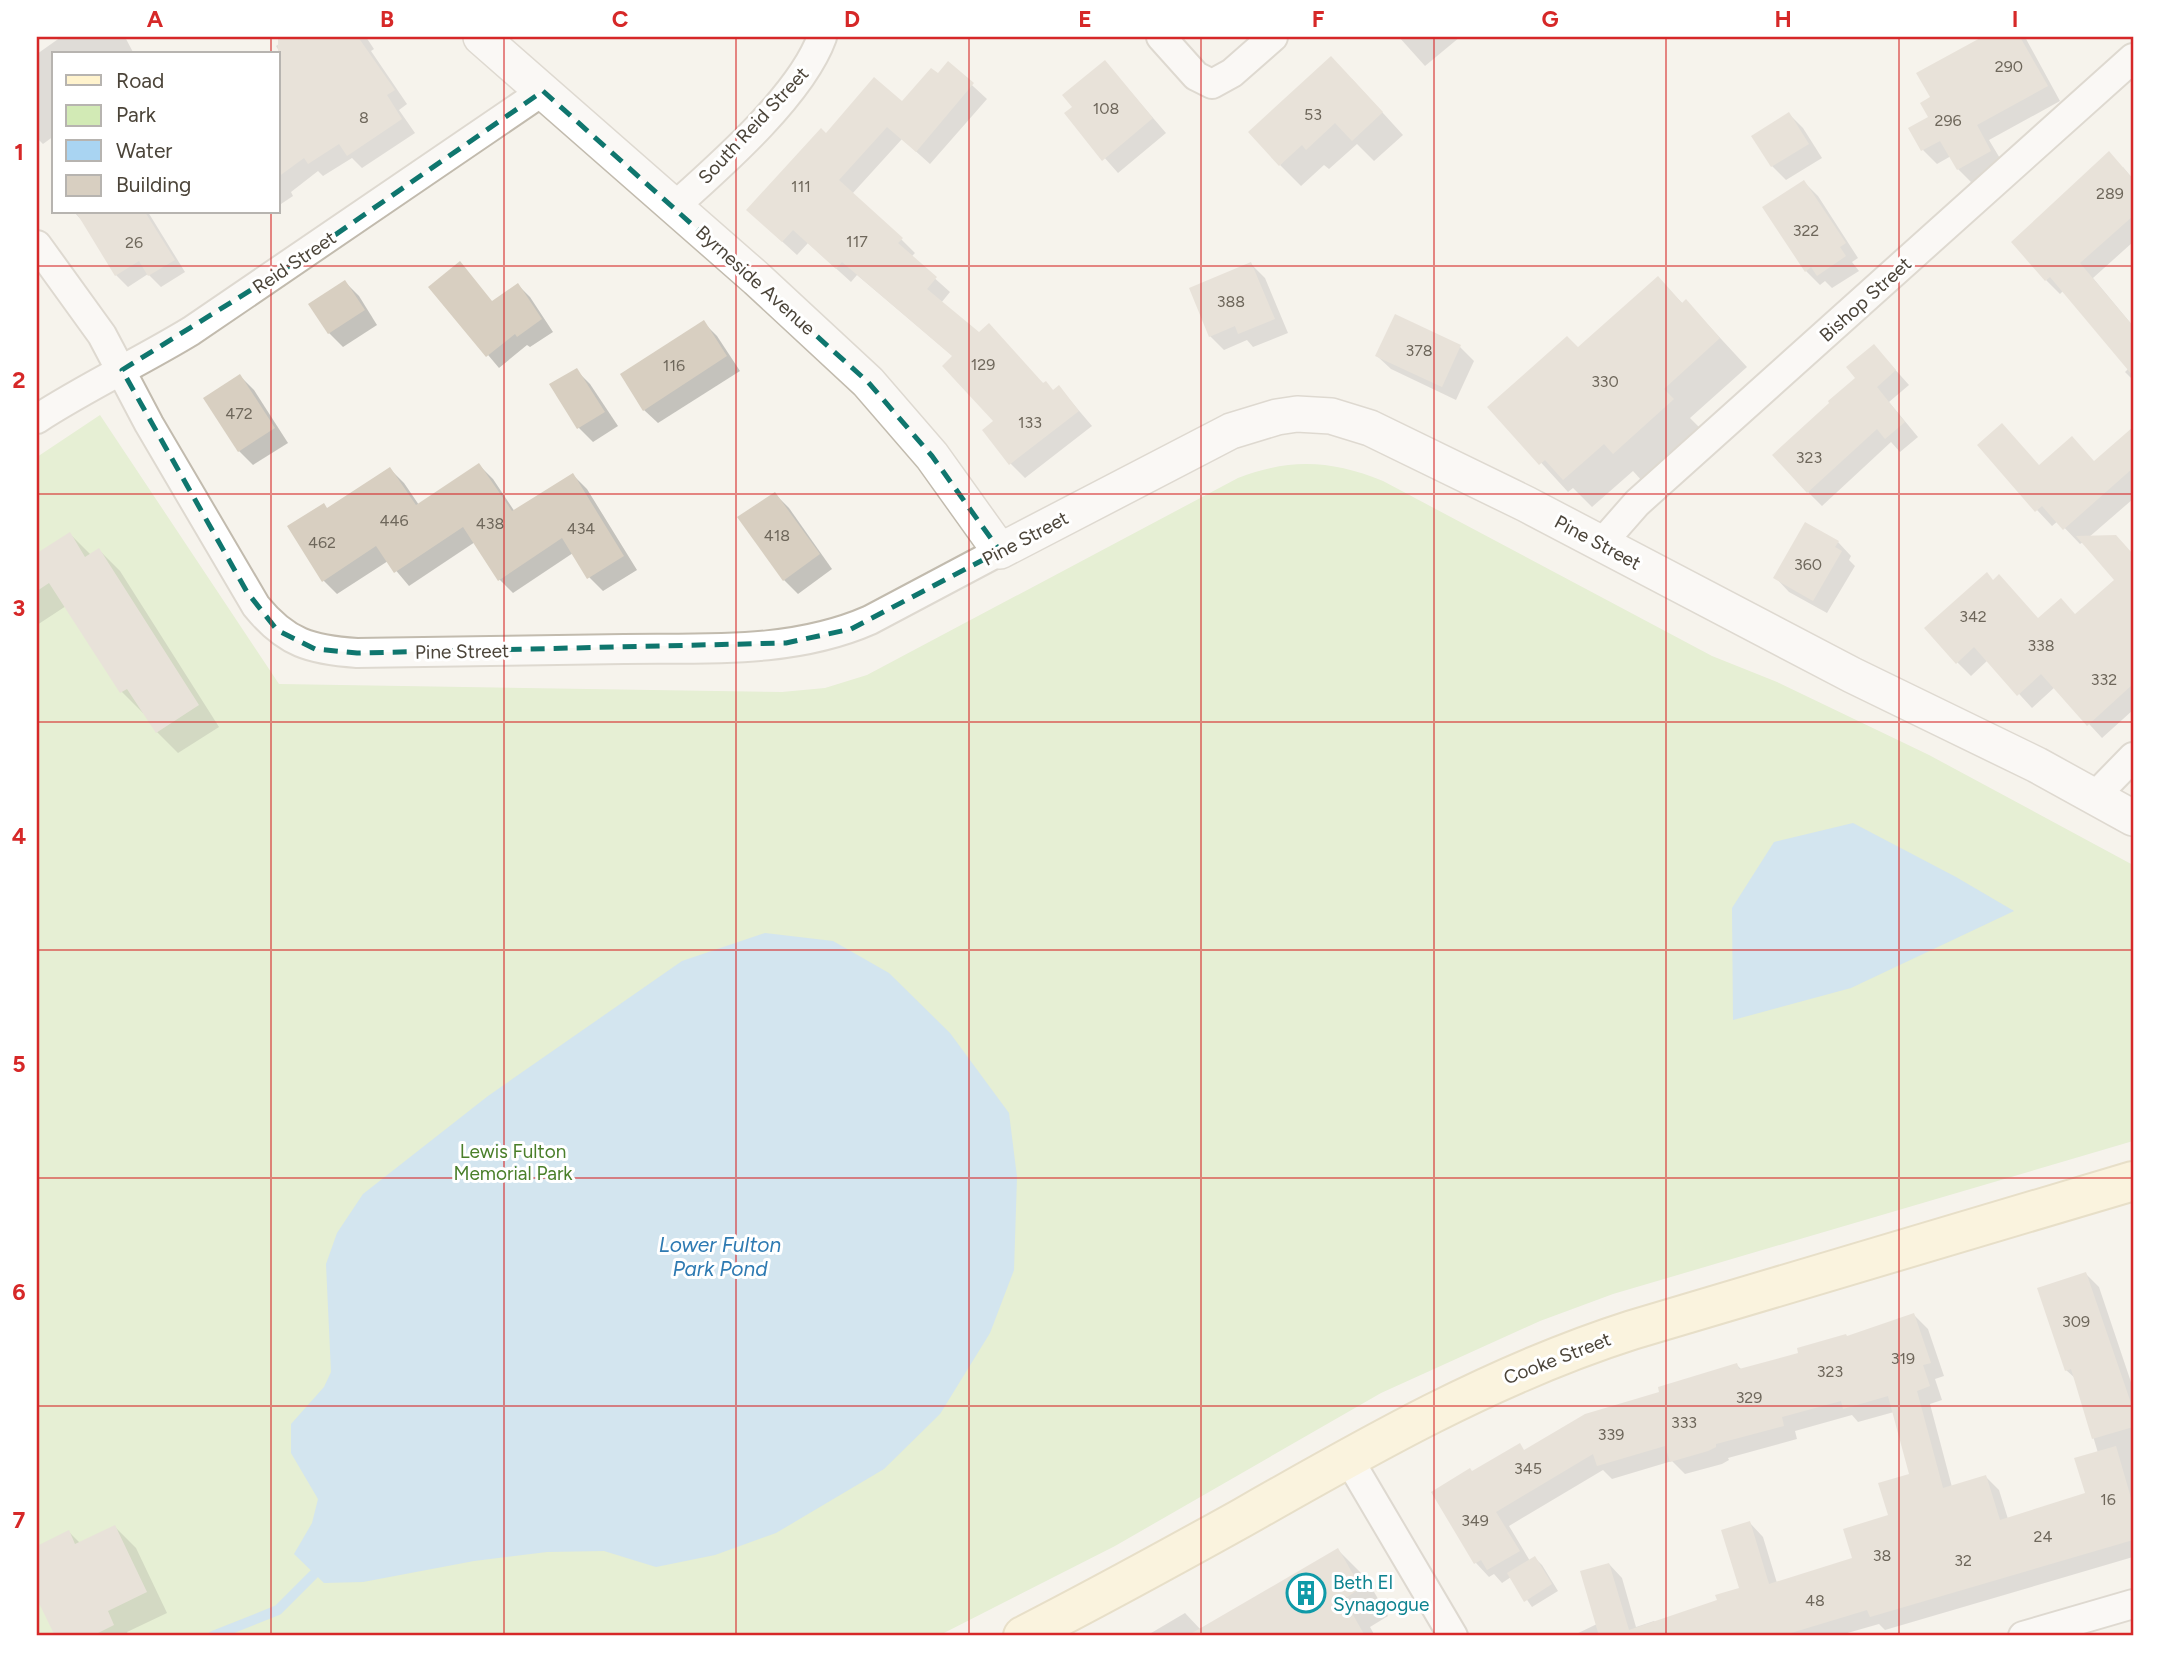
<svg xmlns="http://www.w3.org/2000/svg" width="2170" height="1673" font-family="Figtree,sans-serif">
	<style>
		.green { fill: #d2eab5 }
		.water { fill: #a9d4f2 }
		.shadow { fill: #0003 }
		.lines { fill: none; stroke-linecap: round; stroke-linejoin: round }
		.stream { stroke: #a9d4f2; stroke-width: 10 }
		.building { fill: #d8cfc1 }
		.minor-casing { stroke: #c2bbae; stroke-width: 32 }
		.tertiary-casing { stroke: #c2bbae; stroke-width: 38 }
		.secondary-casing { stroke: #d6c79b; stroke-width: 42 }
		.minor { stroke: #fff; stroke-width: 28 }
		.tertiary { stroke: #fff; stroke-width: 35 }
		.secondary { stroke: #fff3cd; stroke-width: 38 }
		.marked { fill: none; stroke: #0f766e; stroke-width: 5; stroke-dasharray: 14 9; stroke-linejoin: round }
		.grid { fill: none; stroke: #d62828; stroke-width: 2; stroke-opacity: 0.55 }
		.labels { text-anchor: middle; stroke-width: 6; stroke-linejoin: round; paint-order: stroke }
		.number-label { font-size: 16px; fill: #6e675b }
		.street-label { font-size: 19px; fill: #4b4439; stroke: #fff }
		.park-label { font-size: 19px; fill: #4a7f2a; stroke: #fff }
		.culture-label { font-size: 19px; fill: #0d838f; stroke: #fff; text-anchor: start }
		.water-label { font-size: 21px; font-style: italic; fill: #2e7ab2; stroke: #fff }
		.neatline { fill: none; stroke: #d62828; stroke-width: 2.5 }
		.grid-label { font-size: 23px; text-anchor: middle; font-weight: bold; fill: #d62828 }
	</style>
	<rect width="100%" height="100%" fill="#f6f3ec"/>
	<path class="green" d="M100 415 279 684 782 692 825 688 867 675 1238 478C1290 458 1331 460 1383 481L1712 656 1777 682 1929 755 2133 865V1141L1613 1294 1540 1321 1381 1393 1115 1546 938 1636H37V457Z"/>
	<g class="water">
		<path d="M1853 823 1956 877 2014 911 1851 988 1733 1020 1732 908 1774 842Z"/>
		<path d="M765 933 833 941 889 973 950 1033 1009 1113 1017 1177 1014 1270 990 1333 940 1414 884 1469 776 1533 715 1555 656 1567 604 1551 547 1552 474 1561 363 1582 324 1583 294 1554 312 1523 318 1499 291 1453V1424L324 1387 331 1372 326 1264 337 1233 363 1194 488 1096 682 961Z"/>
	</g>
	<g class="shadow">
		<path d="M61 37H125L134 54H54V136L43 144 37 138V54Z"/>
		<path d="M290 37H366L374 49 371 51 407 104 399 110 415 133 362 168 352 158 323 176 318 171 291 192 293 196 278 206V54H271L279 51 276 46Z"/>
		<path d="M1399 37H1460L1425 66Z"/>
		<path d="M1986 37H2025L2060 101 1989 140 2004 165 1972 183 1958 169 1951 156 1937 164 1923 150 1930 118 1932 97 1919 74Z"/>
		<path d="M1105 62 1166 133 1118 173 1066 114 1074 107Z"/>
		<path d="M948 63 987 99 930 164 902 139 852 194 901 239 915 253 911 257 950 292 941 303 1044 384 1054 391 1059 387 1092 426 1025 478 1011 464 985 430 996 422 954 357 857 275 851 282 808 243 797 255 763 224 826 135 902 104 938 76Z"/>
		<path d="M1352 79 1403 135 1374 161 1357 144 1329 169 1324 165 1301 186 1280 165Z"/>
		<path d="M1789 114 1803 128 1822 158 1786 180 1772 166Z"/>
		<path d="M2123 167 2133 179V242L2093 278 2133 326V355L2126 361 2064 290 2060 294 2046 280Z"/>
		<path d="M1804 182 1818 196 1858 258 1852 262 1859 271 1832 288 1825 281 1820 285 1806 271 1765 208Z"/>
		<path d="M74 212H148L185 272 161 287 148 274 128 287 116 275 86 225Z"/>
		<path d="M1251 264 1265 278 1288 333 1253 347 1247 340 1224 350 1210 336Z"/>
		<path d="M1658 278 1683 304 1686 301 1747 367 1690 418 1700 428 1642 481 1633 471 1592 507 1573 488 1568 492 1490 407 1578 349Z"/>
		<path d="M345 282 359 296 377 325 343 347 329 333Z"/>
		<path d="M518 285 530 297 553 332 530 347 527 345 499 368 431 287 493 302Z"/>
		<path d="M703 322 717 336 740 371 658 423 644 410Z"/>
		<path d="M1874 346 1909 385 1889 402 1918 437 1900 452 1891 442 1822 506 1808 492 1832 403 1857 379Z"/>
		<path d="M1460 347 1474 361 1456 400 1391 369 1377 356Z"/>
		<path d="M2133 364V380L2125 372Z"/>
		<path d="M576 370 590 384 618 426 593 442 579 428 552 385Z"/>
		<path d="M240 376 254 390 288 443 253 465 239 451 205 399Z"/>
		<path d="M2133 429V499L2088 538 2115 537 2133 555V710L2102 738 2055 687 2032 708 1988 660 1971 676 1957 662 1994 581 2039 620 2076 616 2117 580 2083 542 2080 544 2058 521 2052 526 2037 510 2040 467 2095 462Z"/>
		<path d="M479 465 493 479 515 512 573 475 587 489 637 570 603 591 589 577 573 553 513 593 499 579 475 542 409 586 388 561 337 594 323 580 328 510 390 469 404 483 419 505Z"/>
		<path d="M775 494 789 508 832 569 798 594 784 580Z"/>
		<path d="M70 534 91 555 99 550 120 571 219 727 178 753 157 732 144 712 143 713 122 692 66 606 37 625V556Z"/>
		<path d="M1838 542 1851 556 1849 560 1855 566 1827 613 1789 592 1776 578Z"/>
		<path d="M2086 1274 2099 1287 2133 1388V1557L1885 1630 1879 1624 1837 1636H1572L1597 1624 1609 1564 1622 1578 1636 1627 1654 1621 1656 1623 1719 1601 1741 1589 1750 1523 1763 1537 1777 1583 1854 1559 1890 1516 1911 1475 1894 1412 1858 1422 1852 1415 1795 1431 1797 1439 1728 1458 1729 1460 1722 1464 1685 1474 1672 1461 1612 1479 1603 1470 1509 1526 1530 1561 1535 1558 1542 1565 1558 1591 1532 1607 1511 1577 1502 1583 1494 1574 1489 1577 1476 1563 1433 1492 1472 1473 1661 1393 1737 1365 1742 1370 1800 1354 1914 1315 1928 1329 1944 1376 1935 1379 1942 1400 1930 1404 1952 1487 1986 1477 1999 1490 2008 1519 2087 1494 2098 1453 2076 1379 2066 1370Z"/>
		<path d="M115 1527 136 1548 167 1613 127 1632 129 1636H57L37 1595V1548L69 1532 80 1543Z"/>
		<path d="M1338 1550 1366 1578 1388 1616 1370 1627 1375 1636H1146L1185 1613 1201 1630Z"/>
	</g>
	<g class="lines">
		<path class="stream" d="M213 1636 278 1610 314 1574"/>
	</g>
	<g class="building">
		<path d="M278 37H358L395 90 387 95 402 119 347 156 339 144 308 164 304 158 278 177Z"/>
		<path d="M1982 37H2020L2048 86 1977 125 1991 151 1957 170 1940 141 1921 151 1908 128 1928 117 1920 103 1930 97 1916 73Z"/>
		<path d="M1331 56 1383 112 1352 141 1335 123 1306 150 1302 145 1279 166 1248 132Z"/>
		<path d="M1105 60 1153 118 1102 161 1064 113 1072 107 1062 95Z"/>
		<path d="M948 61 974 83 916 152 887 127 839 180 903 238 898 243 937 277 927 289 979 332 989 323 1043 383 1046 381 1053 390 1059 385 1079 411 1009 465 982 430 993 421 942 366 952 356 842 262 836 269 793 230 782 242 746 210 821 128 826 133 874 77 902 101 931 68 938 73Z"/>
		<path d="M1789 112 1809 144 1771 167 1751 136Z"/>
		<path d="M2109 151 2133 179V216L2080 263 2133 326V376L2050 277 2045 281 2011 242Z"/>
		<path d="M1804 180 1846 243 1840 247 1846 256 1817 276 1811 267 1805 272 1762 207Z"/>
		<path d="M76 212H145L175 260 148 276 139 261 115 276Z"/>
		<path d="M460 261 492 301 518 283 542 319 517 337 515 334 486 357 428 287Z"/>
		<path d="M1251 262 1275 319 1238 334 1235 326 1209 337 1189 288Z"/>
		<path d="M1658 276 1682 303 1686 299 1720 338 1664 389 1674 399 1613 454 1604 444 1563 480 1545 460 1539 465 1487 407 1567 336 1578 347Z"/>
		<path d="M345 280 365 310 328 334 308 304Z"/>
		<path d="M1395 314 1461 345 1442 387 1375 356Z"/>
		<path d="M704 320 727 356 643 411 620 374Z"/>
		<path d="M1874 344 1896 370 1877 387 1905 422 1885 439 1877 429 1807 493 1772 455 1829 403 1828 401 1855 378 1846 367Z"/>
		<path d="M577 368 605 412 577 429 549 384Z"/>
		<path d="M240 374 275 428 238 452 203 398Z"/>
		<path d="M2002 423 2039 465 2072 436 2094 461 2133 427V468L2063 530 2042 506 2035 512 1977 445Z"/>
		<path d="M479 463 512 511 573 473 624 556 587 579 562 538 498 581 463 527 394 573 376 546 322 582 287 526 324 503 327 508 390 467 416 505Z"/>
		<path d="M775 492 820 554 783 581 737 517Z"/>
		<path d="M1805 522 1839 541 1835 547 1842 551 1813 601 1773 578Z"/>
		<path d="M70 532 85 557 99 548 199 705 156 733 127 689 120 693 49 583 37 591V553Z"/>
		<path d="M2116 535 2133 554V684L2087 726 2041 674 2017 696 1974 647 1956 664 1924 628 1987 572 1993 580 1999 574 2038 618 2061 598 2075 614 2114 580 2076 536Z"/>
		<path d="M2086 1272 2133 1409V1427L2092 1439 2071 1369 2065 1371 2037 1288Z"/>
		<path d="M1914 1313 1931 1363 1923 1365 1930 1386 1917 1391 1943 1488 1986 1475 2000 1520 2085 1493 2074 1458 2116 1446 2133 1505V1540L1870 1617 1867 1610 1781 1636H1599L1580 1571 1609 1563 1629 1630 1717 1600 1715 1595 1739 1588 1721 1530 1750 1521 1769 1584 1852 1558 1843 1529 1888 1515 1878 1483 1909 1474 1888 1396 1843 1409 1841 1401 1782 1417 1784 1426 1716 1444V1447L1708 1451 1670 1462 1665 1446 1597 1466 1593 1454 1496 1512 1520 1551 1487 1570 1481 1560 1474 1564 1431 1492 1470 1468 1472 1471 1520 1443 1524 1450 1585 1414 1659 1392 1658 1387 1737 1363 1739 1369 1798 1353 1797 1348 1846 1334 1847 1336Z"/>
		<path d="M115 1525 147 1592 108 1611 114 1625 92 1636H55L37 1599V1546L69 1530 75 1544Z"/>
		<path d="M1338 1548 1361 1588 1344 1599 1365 1636H1187Z"/>
		<path d="M1535 1556 1552 1584 1524 1602 1507 1573Z"/>
	</g>
	<g class="lines">
		<defs>
			<g id="minor">
				<path d="M1161 37 1196 76 1212 84 1232 73 1273 37"/>
				<path d="M674 207C721 165 801 95 822 37"/>
				<path d="M37 245 102 335 149 424 256 606C286 643 311 650 357 653 446 652 535 650 624 649 706 648 793 654 870 620L1000 551"/>
				<path d="M37 419C86 387 140 362 191 331L543 91"/>
				<path d="M1601 544 1637 503 2133 58"/>
				<path d="M2095 796 2133 757"/>
				<path d="M1348 1458 1453 1636"/>
				<path d="M2023 1636 2133 1604"/>
			</g>
			<path id="tertiary" d="M481 37 757 279 868 382 932 456 1000 551 1231 431 1277 417 1297 414 1331 416 1370 428 1526 504 1852 675 2037 765 2133 818"/>
			<path id="secondary" d="M1023 1636C1097 1598 1170 1558 1242 1518 1368 1446 1494 1374 1632 1330L2133 1181"/>
		</defs>
		<use href="#minor" class="minor-casing"/>
		<use href="#tertiary" class="tertiary-casing"/>
		<use href="#secondary" class="secondary-casing"/>
		<use href="#minor" class="minor"/>
		<use href="#tertiary" class="tertiary"/>
		<use href="#secondary" class="secondary"/>
	</g>
	<path d="M0 0H2170V1673H0ZM543 91 868 382 932 456 1000 551 851 629 786 643 357 653 315 649 277 630 247 592 122 370 293 264Z" fill="#f6f3ec" fill-opacity=".55" fill-rule="evenodd"/>
	<path class="marked" d="M543 91 868 382 932 456 1000 551 851 629 786 643 357 653 315 649 277 630 247 592 122 370 293 264Z"/>
	<path class="grid" d="M271 37V54M504 37V1636M736 37V1636M969 37V1636M1201 37V1636M1434 37V1636M1666 37V1636M1899 37V1636M271 212V1636M37 266H2133M37 494H2133M37 722H2133M37 950H2133M37 1178H2133M37 1406H2133"/>
	<defs>
		<symbol id="building-ring" viewBox="-11 -11 22 22"><circle r="9.5" fill="#fff" stroke="#0f9aa8" stroke-width="1.5"/><path d="M-4-6H4V6H1V3H-1V6H-4ZM-2.5-4.3h1.7v1.8h-1.7ZM.8-4.3h1.7v1.8H.8ZM-2.5-1h1.7V.8h-1.7ZM.8-1h1.7V.8H.8Z" fill="#0f9aa8"/></symbol>
	</defs>
	<g fill-rule="evenodd">
		<use href="#building-ring" x="1284" y="1571" width="44" height="44"/>
	</g>
	<g class="labels">
		<g class="number-label">
			<text x="2009" y="72">290</text>
			<text x="1106" y="114">108</text>
			<text x="1313" y="120">53</text>
			<text x="364" y="123">8</text>
			<text x="1948" y="126">296</text>
			<text x="801" y="192">111</text>
			<text x="2110" y="199">289</text>
			<text x="1806" y="236">322</text>
			<text x="857" y="247">117</text>
			<text x="134" y="248">26</text>
			<text x="1231" y="307">388</text>
			<text x="1419" y="356">378</text>
			<text x="983" y="370">129</text>
			<text x="674" y="371">116</text>
			<text x="1605" y="387">330</text>
			<text x="239" y="419">472</text>
			<text x="1030" y="428">133</text>
			<text x="1809" y="463">323</text>
			<text x="394" y="526">446</text>
			<text x="490" y="529">438</text>
			<text x="581" y="534">434</text>
			<text x="777" y="541">418</text>
			<text x="322" y="548">462</text>
			<text x="1808" y="570">360</text>
			<text x="1973" y="622">342</text>
			<text x="2041" y="651">338</text>
			<text x="2104" y="685">332</text>
			<text x="2076" y="1327">309</text>
			<text x="1903" y="1364">319</text>
			<text x="1830" y="1377">323</text>
			<text x="1749" y="1403">329</text>
			<text x="1684" y="1428">333</text>
			<text x="1611" y="1440">339</text>
			<text x="1528" y="1474">345</text>
			<text x="2108" y="1505">16</text>
			<text x="1475" y="1526">349</text>
			<text x="2043" y="1542">24</text>
			<text x="1882" y="1561">38</text>
			<text x="1963" y="1566">32</text>
			<text x="1815" y="1606">48</text>
		</g>
		<g class="street-label">
			<text transform="translate(753 125) rotate(-47)" y="7">South Reid Street</text>
			<text transform="translate(294 262) rotate(-34)" y="7">Reid Street</text>
			<text transform="translate(756 280) rotate(42)" y="7">Byrneside Avenue</text>
			<text transform="translate(1865 299) rotate(-42)" y="7">Bishop Street</text>
			<text transform="translate(1025 538) rotate(-28)" y="7">Pine Street</text>
			<text transform="translate(1598 542) rotate(28)" y="7">Pine Street</text>
			<text transform="translate(462 651) rotate(-1)" y="7">Pine Street</text>
			<text transform="translate(1557 1358) rotate(-21)" y="7">Cooke Street</text>
		</g>
		<g class="park-label">
			<text x="513" y="1158">Lewis Fulton<tspan x="513" dy="22">Memorial Park</tspan></text>
		</g>
		<g class="culture-label">
			<text x="1333" y="1589">Beth El<tspan x="1333" dy="22">Synagogue</tspan></text>
		</g>
		<g class="water-label">
			<text x="720" y="1252">Lower Fulton<tspan x="720" dy="24">Park Pond</tspan></text>
		</g>
	</g>
	<rect width="2170" height="1673" fill="none" stroke="#ffffff" stroke-width="77"/>
	<rect x="52" y="52" width="228" height="161" fill="#ffffff" stroke="#b7b4b0" stroke-width="2"/>
	<rect x="66" y="75" width="35" height="10" fill="#fff3cd" stroke="#b7b4b0" stroke-width="2"/>
	<text x="116" y="88" font-size="21" fill="#4b4439">Road</text>
	<rect x="66" y="105" width="35" height="21" fill="#d2eab5" stroke="#b7b4b0" stroke-width="2"/>
	<text x="116" y="122" font-size="21" fill="#4b4439">Park</text>
	<rect x="66" y="140" width="35" height="21" fill="#a9d4f2" stroke="#b7b4b0" stroke-width="2"/>
	<text x="116" y="158" font-size="21" fill="#4b4439">Water</text>
	<rect x="66" y="175" width="35" height="21" fill="#d8cfc1" stroke="#b7b4b0" stroke-width="2"/>
	<text x="116" y="192" font-size="21" fill="#4b4439">Building</text>
	<rect x="38" y="38" width="2094" height="1596" class="neatline"/>
	<g class="grid-label">
		<text x="155" y="27">A</text>
		<text x="387" y="27">B</text>
		<text x="620" y="27">C</text>
		<text x="852" y="27">D</text>
		<text x="1085" y="27">E</text>
		<text x="1318" y="27">F</text>
		<text x="1550" y="27">G</text>
		<text x="1783" y="27">H</text>
		<text x="2015" y="27">I</text>
		<text x="19" y="160">1</text>
		<text x="19" y="388">2</text>
		<text x="19" y="616">3</text>
		<text x="19" y="844">4</text>
		<text x="19" y="1072">5</text>
		<text x="19" y="1300">6</text>
		<text x="19" y="1528">7</text>
	</g>
</svg>
